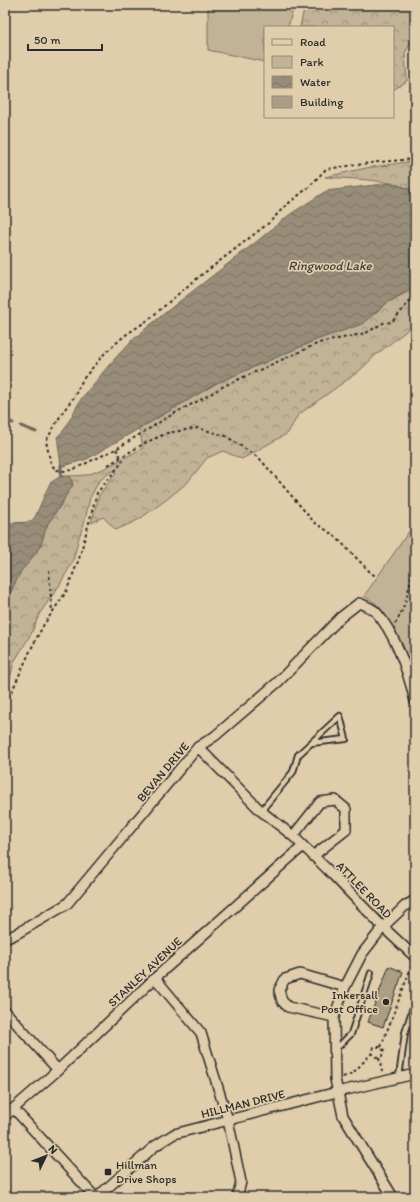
<svg xmlns="http://www.w3.org/2000/svg" width="420" height="1202" font-family="Itim,sans-serif">
	<style>
		.green { fill: #c2b296; stroke: #766e60 }
		.forest { fill: url(#forest-crowns); stroke: #766e60 }
		.water { fill: url(#water-waves); stroke: #6c665a }
		.lines { fill: none; stroke-linecap: round; stroke-linejoin: round }
		.stream { stroke: #6c665a; stroke-width: 3 }
		.building { fill: #ab9e85; stroke: #2b2b2b }
		.lane-casing { stroke: #2b2b2b; stroke-width: 8 }
		.street-casing { stroke: #2b2b2b; stroke-width: 12 }
		.path { stroke: #2b2b2b; stroke-width: 2; stroke-dasharray: 3 3; stroke-linecap: butt }
		.lane { stroke: #e0cdab; stroke-width: 4.5 }
		.street { stroke: #e0cdab; stroke-width: 9 }
		.poi-dot { fill: #2b2b2b; stroke: #e0cdab; stroke-width: 1.5 }
		.labels { text-anchor: middle; stroke-width: 3.5; stroke-linejoin: round; paint-order: stroke }
		.street-label { font-size: 12px; fill: #2b2b2b; stroke: #e0cdab }
		.poi-label { font-size: 12px; fill: #2b2b2b; stroke: #e0cdab; text-anchor: end }
		.water-label { font-size: 13px; font-style: italic; fill: #413f3b; stroke: #e0cdab }
	</style>
	<defs>
		<pattern id="forest-crowns" width="20" height="18" patternUnits="userSpaceOnUse"><rect width="20" height="18" fill="#c2b296"/><path d="M2 6a3 3 0 1 1 6 0M12 15a3 3 0 1 1 6 0" fill="none" stroke="#9e917b"/></pattern>
		<pattern id="water-waves" width="16" height="10" patternUnits="userSpaceOnUse"><rect width="16" height="10" fill="#988d79"/><path d="M0 5q4-4 8 0t8 0" fill="none" stroke="#7c7363"/></pattern>
	</defs>
	<rect width="100%" height="100%" fill="#e0cdab"/>
	<filter id="ink" filterUnits="userSpaceOnUse"><feTurbulence type="fractalNoise" baseFrequency=".025" numOctaves="2"/><feDisplacementMap in="SourceGraphic" scale="8" xChannelSelector="R" yChannelSelector="G"/><feConvolveMatrix kernelMatrix="1 2 1 2 8 2 1 2 1" color-interpolation-filters="sRGB"/></filter>
	<g filter="url(#ink)">
		<g class="green">
			<path d="M208 5H294L288 27H265V62L208 50Z"/>
			<path d="M415 523V681C410 661 393 623 379 607 375 602 369 599 364 596Z"/>
		</g>
		<g class="forest">
			<path d="M305 5H415V34L405 53 407 81 393 90V27H300Z"/>
			<path d="M415 161V193C400 179 347 179 325 177L366 168Z"/>
			<path d="M415 284V324L377 354 358 372 298 415 288 433 242 459 223 451 207 458 188 482 166 500 138 520 116 530 103 517 91 523 99 495 117 472 112 471 99 481 90 498 84 524 79 537 73 561 59 586 40 613 31 634 14 662 10 679 5 693V607L7 599 21 571 36 553 41 544 47 525 63 502 72 480 70 476 87 475 103 469 143 448 139 429 217 383 316 340 362 324 388 302 409 291Z"/>
		</g>
		<g class="water">
			<path d="M391 183 412 190 415 193V284L409 291 388 302 362 324 316 340 217 383 87 459 64 466 61 465 57 437 64 430 81 399 109 365 133 339 171 308 256 242 289 215 326 191Z"/>
			<path d="M61 476H70L73 485 47 525 41 544 29 562 21 571 7 599 5 607V526L10 523 30 522 35 517 50 483Z"/>
		</g>
		<g class="lines">
			<g class="stream">
				<path d="M5 419 13 423"/>
				<path d="M21 426 36 432"/>
				<path d="M61 476V465"/>
			</g>
		</g>
		<path class="building" d="M389 966 403 972 383 1027 368 1022Z"/>
		<g class="lines">
			<defs>
				<g id="lane">
					<path d="M261 811 293 772 298 755 340 716 346 739 311 743"/>
					<path d="M335 1050 351 1034 371 973"/>
					<path d="M399 1077 405 1033 415 1001"/>
				</g>
				<g id="street">
					<path d="M198 747 261 811 293 836 328 870 383 927 415 957"/>
					<path d="M293 836 320 802 335 800 346 809V830L313 856"/>
					<path d="M5 939 16 934 67 904 198 747 215 736 278 682 341 617 359 603C364 605 372 608 376 612 396 635 408 672 415 701"/>
					<path d="M155 978 201 1033 228 1120 241 1182 237 1197"/>
					<path d="M5 1011 58 1070"/>
					<path d="M334 1017 288 1007 282 1001 279 990 285 979 300 974 345 987"/>
					<path d="M14 1109 95 1197"/>
					<path d="M5 1116 58 1070 155 978 303 846"/>
					<path d="M97 1197 155 1146 174 1134 337 1092 415 1074"/>
					<path d="M393 1197 343 1116 335 1079 334 1017 345 987 362 954 383 927 405 906 415 900"/>
				</g>
			</defs>
			<use href="#lane" class="lane-casing"/>
			<use href="#street" class="street-casing"/>
			<g class="path">
				<path d="M415 159 378 162 326 169 309 187 284 207 270 222 190 284 148 320 124 336 105 353 83 379 74 397 62 413 46 441 51 464 56 470 66 471 74 469 116 449 173 414 200 400 224 386 319 343 366 333 383 323 392 322 415 295"/>
				<path d="M108 465 145 443 167 433 198 428 226 436 260 459 314 522 335 536 371 573 377 577"/>
				<path d="M49 570 52 612"/>
				<path d="M395 624C407 606 410 581 415 560"/>
				<path d="M5 702 12 691 31 649 43 626 66 592 79 559 97 493 123 461 116 449"/>
				<path d="M381 1047 412 965"/>
				<path d="M379 1058 382 1072"/>
				<path d="M343 1077 353 1073 372 1053 374 1047H381L384 1051 382 1056 376 1057 372 1053"/>
			</g>
			<use href="#lane" class="lane"/>
			<use href="#street" class="street"/>
		</g>
	</g>
	<g class="poi-dot">
		<circle cx="386" cy="1002" r="4"/>
		<rect x="104" y="1168" width="8" height="8" rx="2"/>
	</g>
	<g class="labels">
		<g class="street-label">
			<text transform="translate(163 772) rotate(-50)" y="4">BEVAN DRIVE</text>
			<text transform="translate(364 890) rotate(46)" y="4">ATTLEE ROAD</text>
			<text transform="translate(145 972) rotate(-43)" y="4">STANLEY AVENUE</text>
			<text transform="translate(243 1104) rotate(-14)" y="4">HILLMAN DRIVE</text>
		</g>
		<g class="poi-label">
			<text x="378" y="999">Inkersall<tspan x="378" dy="14">Post Office</tspan></text>
			<text x="116" y="1169" text-anchor="start">Hillman<tspan x="116" dy="14">Drive Shops</tspan></text>
		</g>
		<g class="water-label">
			<text x="330" y="270">Ringwood Lake</text>
		</g>
	</g>
	<rect width="420" height="1202" fill="none" stroke="#e0cdab" stroke-width="20"/>
	<rect x="10" y="10" width="400" height="1182" fill="none" stroke="#2b2b2b" stroke-width="1.5" filter="url(#ink)"/>
	<rect x="264" y="26" width="130" height="92" fill="#e0cdab" stroke="#988c78"/>
	<rect x="272" y="39" width="20" height="6" fill="#e0cdab" stroke="#988c78"/>
	<text x="300" y="46" font-size="12" fill="#2b2b2b">Road</text>
	<rect x="272" y="56" width="20" height="12" fill="#c2b296" stroke="#988c78"/>
	<text x="300" y="66" font-size="12" fill="#2b2b2b">Park</text>
	<rect x="272" y="76" width="20" height="12" fill="url(#water-waves)" stroke="#988c78"/>
	<text x="300" y="86" font-size="12" fill="#2b2b2b">Water</text>
	<rect x="272" y="96" width="20" height="12" fill="#ab9e85" stroke="#988c78"/>
	<text x="300" y="106" font-size="12" fill="#2b2b2b">Building</text>
	<g transform="translate(46 1156) rotate(47)" stroke="#e0cdab" stroke-width="3" paint-order="stroke">
	<path d="M0-3L7 15L0 10L-7 15Z" fill="#2b2b2b"/>
	<text y="-6" font-size="11" font-weight="bold" text-anchor="middle" fill="#2b2b2b">N</text>
	</g>
	<path d="M28 44v6h74v-6" fill="none" stroke="#2b2b2b" stroke-width="2"/>
	<text x="34" y="44" font-size="12" fill="#2b2b2b" stroke="#e0cdab" stroke-width="3" paint-order="stroke">50 m</text>
</svg>
